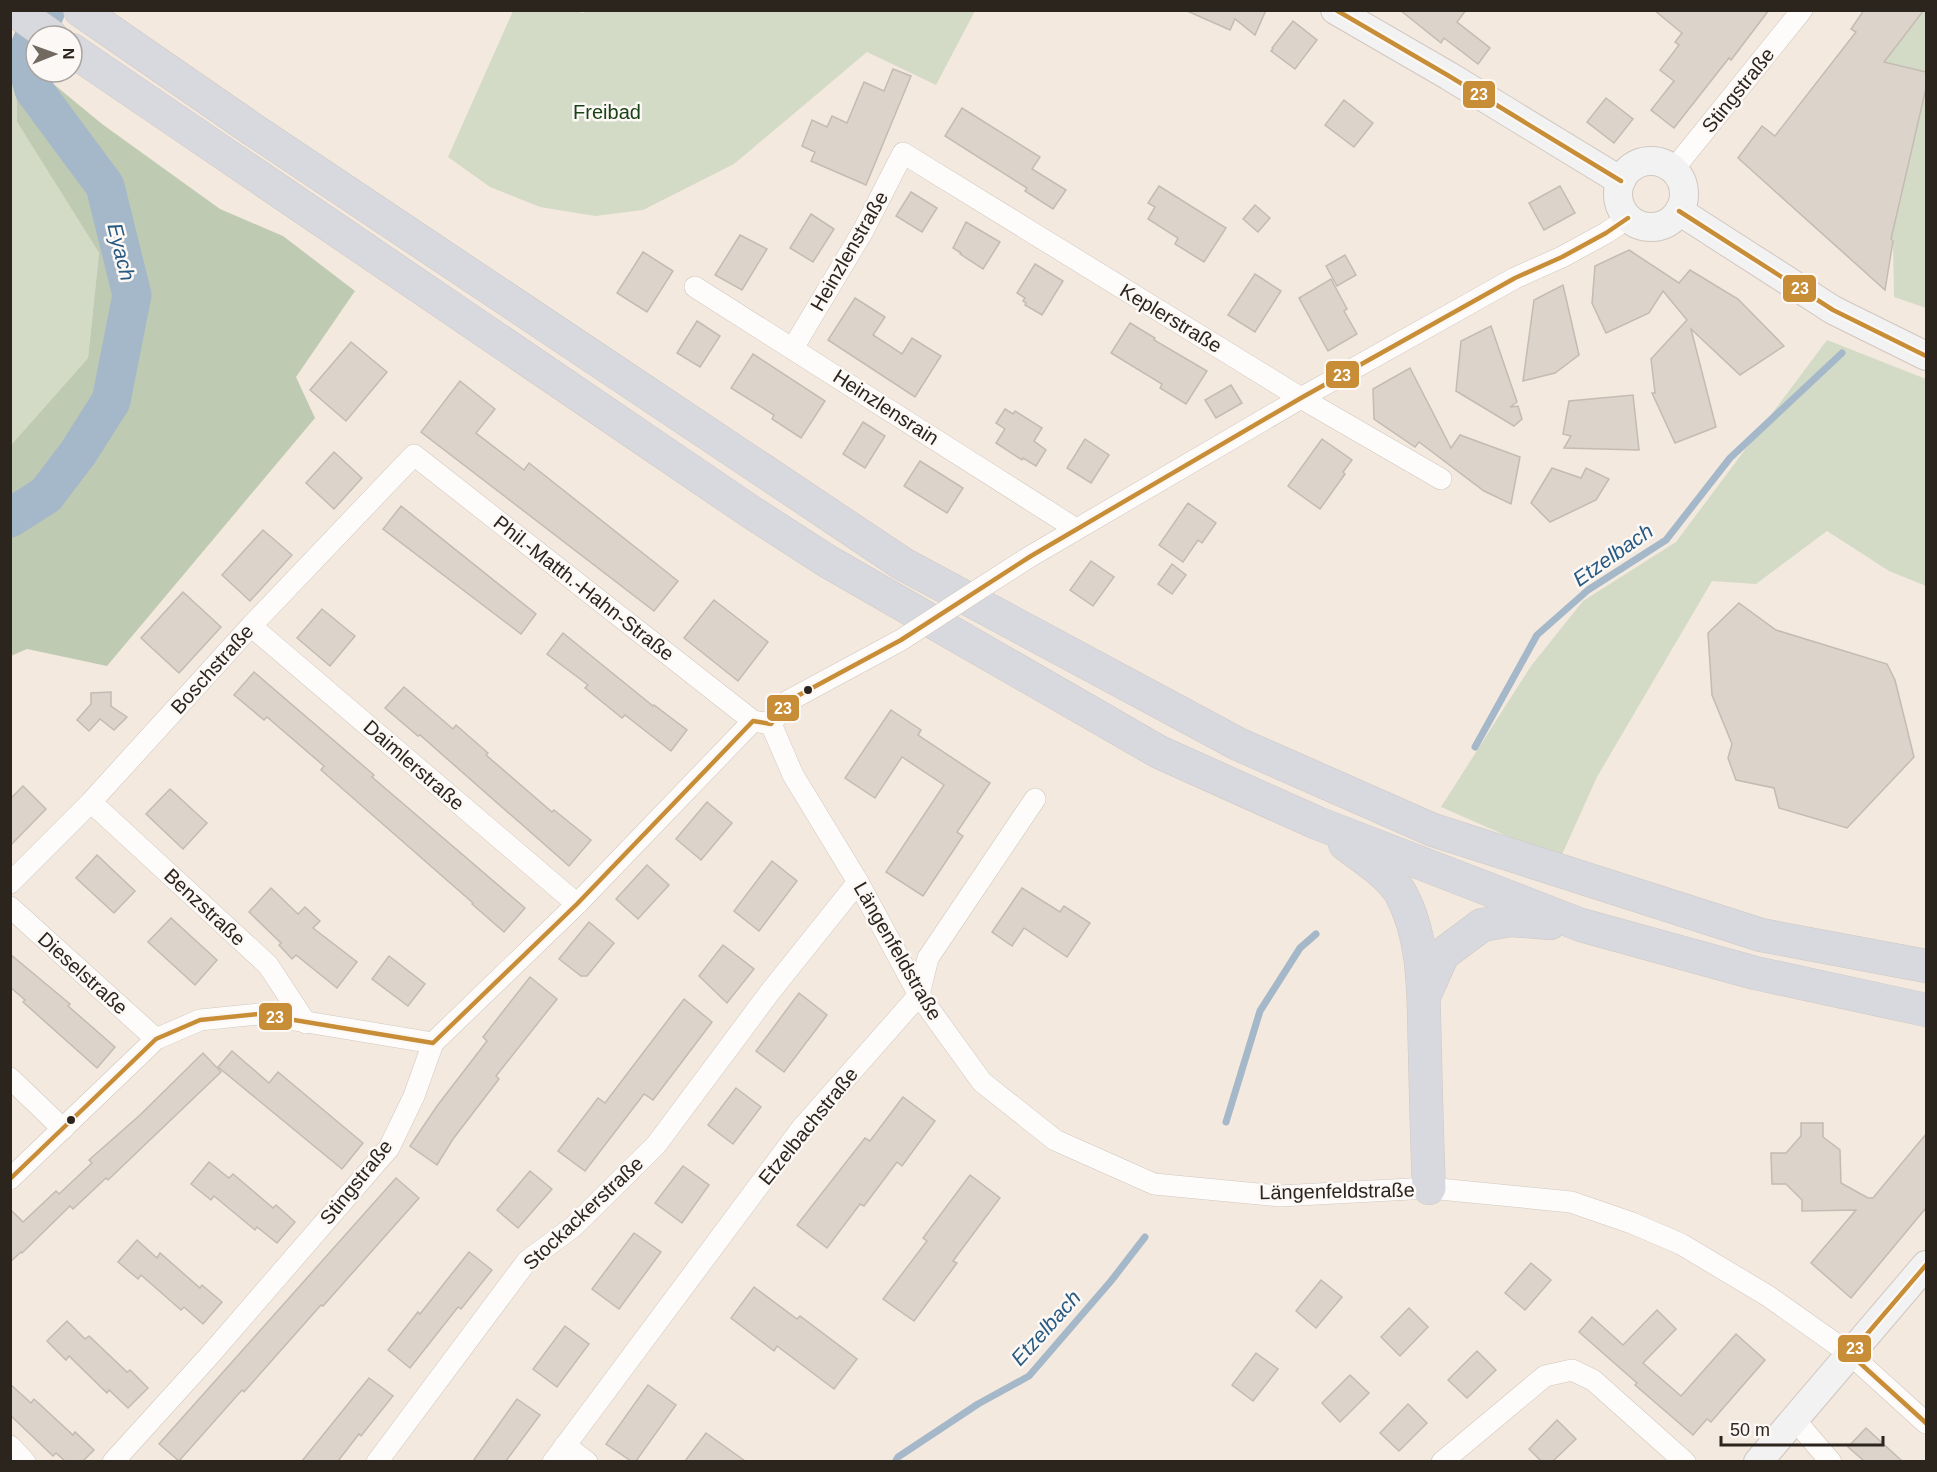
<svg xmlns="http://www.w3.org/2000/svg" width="1937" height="1472" font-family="Arial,sans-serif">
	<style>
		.green { fill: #d3dbc7 }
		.forest { fill: #bfcab3 }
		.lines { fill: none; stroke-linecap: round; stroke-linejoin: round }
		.stream { stroke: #a5b8c9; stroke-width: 7 }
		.river { stroke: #a5b8c9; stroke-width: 39 }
		.building { fill: #dcd3cb; stroke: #c4bbb3; stroke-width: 1.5 }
		.street-casing { stroke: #d0c7bf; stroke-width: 22 }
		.secondary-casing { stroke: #d0c7bf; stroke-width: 30 }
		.highway-casing { stroke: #cdc7c2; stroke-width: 34 }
		.street { stroke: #fdfcfa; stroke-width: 21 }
		.secondary { stroke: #f2f2f2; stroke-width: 28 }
		.highway { stroke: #d8d9df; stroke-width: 33 }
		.street-bridge-casing { stroke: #d0c7bf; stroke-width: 22; stroke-linecap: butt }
		.street-bridge { stroke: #fdfcfa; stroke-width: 21 }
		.bus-1-casing { stroke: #fcf8f5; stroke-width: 9 }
		.bus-1 { stroke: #c78d37; stroke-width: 4.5 }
		.bus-dot { fill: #2c251e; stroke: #fcf8f5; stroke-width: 2 }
		.labels { text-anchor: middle; stroke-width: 5; stroke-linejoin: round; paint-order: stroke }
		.street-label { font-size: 20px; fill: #2c251e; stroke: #fcf8f5 }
		.park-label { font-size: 20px; fill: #194216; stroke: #fcf8f5 }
		.water-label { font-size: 21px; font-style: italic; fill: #285a82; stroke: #fcf8f5 }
		.line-badge { stroke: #fcf8f5; stroke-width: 2 }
		.badge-label { font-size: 16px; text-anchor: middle; font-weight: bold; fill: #fff }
	</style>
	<rect width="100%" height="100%" fill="#f4e9de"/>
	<g class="green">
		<path d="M575 10 582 13 590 10 975 11 936 85 867 52 734 164 643 210 595 216 540 207 490 187 448 157 513 11Z"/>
		<path d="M1924 11H1926V72L1902 66 1875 72Z"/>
		<path d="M11 49 17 53V122L99 253 88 358 11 445Z"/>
		<path d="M1926 88V308L1894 297 1893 242 1879 226 1896 218Z"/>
		<path d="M1827 340 1926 379V586L1889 571 1827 531 1756 584 1712 581 1597 777 1560 859 1441 807 1531 666 1583 601 1676 542Z"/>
	</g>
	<path class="forest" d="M17 53 36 69V72H39L102 124 220 209 283 236 355 291 296 377 315 418 107 666 27 649 11 656V445L88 358 99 253 17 122Z"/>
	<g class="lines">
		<g class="stream">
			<path d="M1475 747 1537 635 1588 590 1666 540 1730 458 1842 353"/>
			<path d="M1226 1122 1260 1011 1300 948 1316 934"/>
			<path d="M895 1462 898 1457 978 1404 1029 1376 1111 1281 1145 1237"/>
		</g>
		<path class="river" d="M10 518 46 495 78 453 111 401 132 295 105 186 34 90 25 58 46 10"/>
	</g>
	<g class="building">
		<path d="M1185 10H1266L1255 35 1235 19 1230 30Z"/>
		<path d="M1400 10H1466L1457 22 1490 48 1478 64 1444 38 1441 43Z"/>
		<path d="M1654 10H1769L1731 60 1729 58 1674 128 1651 110 1674 81 1660 70 1679 45 1675 42 1682 33Z"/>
		<path d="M1864 10H1924L1884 62 1926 72V88L1891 239 1893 241 1885 290 1738 158 1762 126 1775 136 1856 32 1851 29Z"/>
		<path d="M1293 21 1317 40 1295 69 1271 51 1273 49 1272 48Z"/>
		<path d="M893 69 911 76 866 185 811 161 815 152 802 146 812 120 827 127 832 116 847 123 864 82 884 91Z"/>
		<path d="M1606 98 1633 119 1614 143 1587 122Z"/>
		<path d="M1344 100 1373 123 1354 147 1325 125Z"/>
		<path d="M962 108 1040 157 1032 169 1066 190 1053 209 1025 191 1027 188 945 136Z"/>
		<path d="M1159 186 1226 228 1204 262 1175 244 1178 238 1148 219 1155 207 1148 203Z"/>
		<path d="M1560 186 1575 213 1544 230 1529 203Z"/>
		<path d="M911 192 937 208 922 232 896 216Z"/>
		<path d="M1255 205 1270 218 1258 232 1243 219Z"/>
		<path d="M811 214 834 229 813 262 790 248Z"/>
		<path d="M966 222 1000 242 983 269 960 254 961 253 953 248Z"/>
		<path d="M740 235 767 249 742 290 715 275Z"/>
		<path d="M1629 250 1679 283 1690 270 1738 299 1784 346 1740 375 1691 329 1716 427 1675 443 1652 393H1655L1651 359 1687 320 1663 291 1649 313 1606 333 1592 303 1595 266Z"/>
		<path d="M643 252 673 271 647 312 617 293Z"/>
		<path d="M1345 255 1356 275 1337 286 1326 266Z"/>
		<path d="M1035 264 1063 281 1042 315 1025 305 1026 303 1023 301 1025 298 1017 293Z"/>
		<path d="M1255 274 1281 291 1255 332 1228 315Z"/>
		<path d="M1331 279 1347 309 1344 311 1357 334 1328 351 1299 298Z"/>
		<path d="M1563 285 1579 355 1555 373 1523 381 1534 300Z"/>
		<path d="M855 298 885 317 873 335 902 354 912 338 941 356 915 397 828 340Z"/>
		<path d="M697 321 720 336 700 367 677 353Z"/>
		<path d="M1130 323 1155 338 1154 340 1207 371 1186 404 1160 388 1162 384 1111 353Z"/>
		<path d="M1491 326 1517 402 1510 407 1518 406 1522 419 1514 426 1456 391 1461 341Z"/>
		<path d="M351 342 387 372 346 421 310 390Z"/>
		<path d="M753 354 825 401 801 438 772 419 774 415 731 388Z"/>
		<path d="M1410 368 1451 448 1460 435 1520 457 1511 504 1484 491 1419 442 1415 447 1374 419 1373 389Z"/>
		<path d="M460 381 495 409 476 433 524 470 529 463 678 581 654 611 421 432Z"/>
		<path d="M1231 385 1242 403 1216 418 1205 400Z"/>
		<path d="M1633 395 1639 450 1564 448 1571 436 1563 434 1569 401Z"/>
		<path d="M1005 409 1013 414 1015 411 1042 428 1034 441 1046 450 1036 466 1023 458 1022 460 996 443 1005 429 996 423Z"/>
		<path d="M863 422 885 436 865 468 843 454Z"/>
		<path d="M1085 439 1109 455 1091 483 1067 468Z"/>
		<path d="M1322 439 1352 460 1343 472 1345 474 1320 509 1288 486Z"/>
		<path d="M334 452 362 478 334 509 306 483Z"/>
		<path d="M920 461 963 488 947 513 904 486Z"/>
		<path d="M1552 468 1581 478 1586 468 1609 479 1596 500 1550 522 1531 503Z"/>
		<path d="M1188 503 1216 523 1202 543 1198 540 1183 562 1159 545Z"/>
		<path d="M401 506 536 614 521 634 383 529Z"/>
		<path d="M263 530 292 555 250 601 222 575Z"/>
		<path d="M1091 561 1114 577 1093 606 1070 590Z"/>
		<path d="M1172 564 1186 575 1172 594 1158 584Z"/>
		<path d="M183 592 221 627 179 673 141 638Z"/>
		<path d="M714 600 768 642 738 681 684 638Z"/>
		<path d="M1739 603 1776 630 1887 664 1895 680 1914 757 1847 828 1779 808 1774 788 1736 780 1728 758 1732 744 1712 695 1708 633Z"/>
		<path d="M322 609 355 636 330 666 297 638Z"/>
		<path d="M563 633 653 706 654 705 687 730 671 751 625 715 622 718 585 688 588 685 547 654Z"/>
		<path d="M254 672 374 775 372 777 525 908 504 932 472 904 473 903 321 770 324 766 267 717 264 720 234 695Z"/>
		<path d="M404 687 453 729 456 725 488 753 486 755 552 812 554 810 591 840 569 866 420 735 418 736 385 708Z"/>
		<path d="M111 692V706L127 717 114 730 100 719 89 731 77 720 91 704V693Z"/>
		<path d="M891 710 921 730 918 735 990 783 957 832 963 836 923 896 886 872 944 785 902 757 875 798 845 778Z"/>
		<path d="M23 786 46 809 10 846V799Z"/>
		<path d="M170 789 207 823 183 849 146 814Z"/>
		<path d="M707 802 732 823 701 860 676 839Z"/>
		<path d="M97 855 135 891 114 913 76 878Z"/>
		<path d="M772 861 797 881 759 931 734 911Z"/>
		<path d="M647 865 669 885 638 919 616 899Z"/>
		<path d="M271 888 298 914 305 907 320 921 313 928 357 962 337 988 296 955 292 959 279 945 281 943 249 912Z"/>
		<path d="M1022 888 1060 912 1064 906 1090 923 1067 957 1024 928 1012 946 992 932Z"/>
		<path d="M171 918 217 960 195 985 148 942Z"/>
		<path d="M589 922 614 943 587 976H581L559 959Z"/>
		<path d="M723 945 754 969 727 1003 699 976Z"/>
		<path d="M10 954 70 1004 68 1006 115 1047 97 1068 23 1002 25 1000 10 987Z"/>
		<path d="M389 956 425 984 408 1006 372 979Z"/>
		<path d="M530 977 557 999 496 1076 499 1079 453 1139 437 1165 410 1146 437 1106 487 1041 483 1037Z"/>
		<path d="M799 993 827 1015 784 1072 756 1051Z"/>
		<path d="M684 999 712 1022 653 1100 644 1094 585 1171 558 1151 598 1098 605 1103Z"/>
		<path d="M232 1051 269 1083 278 1072 363 1143 342 1169 218 1067Z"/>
		<path d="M203 1053 221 1072 108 1180 106 1178 73 1209 70 1206 22 1253 21 1252 10 1262V1209L23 1222 56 1191 59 1194 92 1163 89 1160 140 1115Z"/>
		<path d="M736 1088 761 1107 733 1144 708 1125Z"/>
		<path d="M903 1097 935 1121 902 1166 897 1162 864 1206 860 1204 827 1248 797 1225 865 1138 870 1141Z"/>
		<path d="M1801 1123H1823V1137L1840 1150 1841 1183 1868 1198H1873L1926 1134V1208L1851 1298 1811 1263 1856 1210 1802 1211V1200L1786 1184H1772L1771 1153H1786L1801 1136Z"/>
		<path d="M209 1162 229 1178 233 1174 273 1208 276 1205 295 1222 277 1243 257 1227 255 1230 214 1196 211 1200 191 1184Z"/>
		<path d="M683 1166 709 1185 682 1223 655 1203Z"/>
		<path d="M530 1171 552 1189 518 1228 497 1210Z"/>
		<path d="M970 1175 1000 1198 953 1261 957 1263 914 1321 883 1299 927 1241 923 1238Z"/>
		<path d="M396 1178 419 1198 323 1306 321 1305 244 1392 242 1390 179 1461 159 1444Z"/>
		<path d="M634 1233 661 1252 619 1309 592 1289Z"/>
		<path d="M137 1240 157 1258 160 1253 200 1288 202 1285 222 1302 203 1324 184 1307 181 1310 141 1275 138 1279 118 1262Z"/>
		<path d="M469 1252 492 1270 461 1309 458 1307 410 1368 388 1350 418 1312 420 1314Z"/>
		<path d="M1531 1263 1551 1280 1525 1310 1505 1293Z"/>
		<path d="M1321 1280 1342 1297 1316 1328 1296 1311Z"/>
		<path d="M754 1287 797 1319 800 1316 857 1359 834 1389 777 1346 774 1351 731 1318Z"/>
		<path d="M1409 1308 1428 1327 1400 1356 1381 1337Z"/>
		<path d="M1657 1310 1676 1329 1643 1363 1681 1396 1736 1334 1765 1360 1711 1422 1707 1419 1693 1435 1635 1385 1637 1383 1579 1332 1592 1317 1623 1345Z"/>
		<path d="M67 1321 85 1339 89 1336 127 1372 130 1370 148 1388 128 1408 109 1390 107 1393 69 1356 66 1360 47 1341Z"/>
		<path d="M565 1326 589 1344 557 1387 533 1369Z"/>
		<path d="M1477 1351 1496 1370 1467 1398 1448 1380Z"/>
		<path d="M1256 1353 1278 1369 1253 1401 1232 1385Z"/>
		<path d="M1350 1375 1369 1393 1340 1422 1322 1403Z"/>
		<path d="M369 1378 393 1396 361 1436 359 1434 338 1461H302Z"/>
		<path d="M10 1384 31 1403 34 1399 73 1435 75 1432 94 1450 83 1461H65L56 1453 53 1456 10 1415Z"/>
		<path d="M648 1385 676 1405 636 1461H631L606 1444Z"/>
		<path d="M517 1399 540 1415 506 1461H473Z"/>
		<path d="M1408 1404 1427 1423 1399 1451 1380 1433Z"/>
		<path d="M1557 1420 1576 1439 1553 1461H1541L1529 1449Z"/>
		<path d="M1866 1428 1902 1461H1864L1848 1447Z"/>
		<path d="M706 1433 745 1461H685Z"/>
	</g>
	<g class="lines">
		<defs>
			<g id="street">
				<path d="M1673 170 1802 10"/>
				<path d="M695 287 1076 529"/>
				<path d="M793 348 863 231 903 153 1301 398 1441 479"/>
				<path d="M984 586 1031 556 1301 398 1515 278 1562 257 1606 233 1628 218"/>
				<path d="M251 626 577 904"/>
				<path d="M771 724 793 775 858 882 919 995 982 1082 1055 1140 1154 1184 1280 1196 1429 1188 1571 1202 1632 1223 1681 1244 1768 1296 1850 1354 1926 1423"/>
				<path d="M771 724 788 701 901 640"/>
				<path d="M91 802 268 965 306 1023"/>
				<path d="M10 883 91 802 251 626 414 455 753 721 771 724"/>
				<path d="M10 907 156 1039"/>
				<path d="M10 1078 63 1129"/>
				<path d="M10 1179 156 1039 200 1020 258 1014 433 1043"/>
				<path d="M1794 1419 1831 1462"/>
				<path d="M565 1445 587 1462"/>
				<path d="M10 1446 25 1462"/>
				<path d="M113 1462 209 1356 389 1148 414 1096 433 1043 577 904 753 721"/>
				<path d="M377 1462 527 1261 573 1227 656 1145 770 992 858 882"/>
				<path d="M553 1462 801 1129 919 995 928 958 1035 799"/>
				<path d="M1442 1462 1545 1376 1572 1370 1593 1380 1685 1462"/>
			</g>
			<g id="secondary">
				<path d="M1335 10 1449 76 1621 181"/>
				<circle cx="1651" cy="194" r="33"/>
				<path d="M1679 211 1833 310 1926 356"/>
				<path d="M1758 1462 1926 1265"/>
			</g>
			<g id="highway">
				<path d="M14 10 51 36"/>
				<path d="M80 10 252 129 903 564 1238 744 1433 830 1761 935 1926 966"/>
				<path d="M72 50 751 512 827 561 1159 752 1317 823 1581 925 1755 973 1926 1010"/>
				<path d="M1345 844C1362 857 1389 874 1400 892 1427 941 1423 1001 1425 1055 1426 1099 1427 1144 1429 1188"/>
				<path d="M1425 994 1443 954 1482 925 1511 920 1550 923"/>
			</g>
		</defs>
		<use href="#street" class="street-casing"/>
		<use href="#secondary" class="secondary-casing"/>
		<use href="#highway" class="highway-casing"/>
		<use href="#street" class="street"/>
		<use href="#secondary" class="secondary"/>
		<use href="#highway" class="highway"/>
		<defs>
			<path id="street-bridge" d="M901 640 984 586"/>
		</defs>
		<use href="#street-bridge" class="street-bridge-casing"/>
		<use href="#street-bridge" class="street-bridge"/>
		<defs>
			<g id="bus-1">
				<path d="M1336 10 1449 76 1621 181"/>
				<path d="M1679 211 1833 310 1926 356"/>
				<path d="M10 1179 156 1039 200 1020 258 1014 433 1043 577 904 753 721 771 724 788 701 901 640 1031 556 1301 398 1515 278 1562 257 1606 233 1628 218"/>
				<path d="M1926 1265 1850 1354 1926 1423"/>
			</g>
		</defs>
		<use href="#bus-1" class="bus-1-casing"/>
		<use href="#bus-1" class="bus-1"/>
	</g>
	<g class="bus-dot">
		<circle cx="808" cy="690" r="5"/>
		<circle cx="71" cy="1120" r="5"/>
	</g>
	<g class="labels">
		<g class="street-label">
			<text transform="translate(1738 90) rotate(-51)" y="7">Stingstraße</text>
			<text transform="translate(849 251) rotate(-60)" y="7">Heinzlenstraße</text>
			<text transform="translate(1171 318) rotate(31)" y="7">Keplerstraße</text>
			<text transform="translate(886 407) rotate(33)" y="7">Heinzlensrain</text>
			<text transform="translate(584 588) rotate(38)" y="7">Phil.-Matth.-Hahn-Straße</text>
			<text transform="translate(212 669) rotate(-48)" y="7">Boschstraße</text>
			<text transform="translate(414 765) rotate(41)" y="7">Daimlerstraße</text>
			<text transform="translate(205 907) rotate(43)" y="7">Benzstraße</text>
			<text transform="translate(898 951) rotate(60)" y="7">Längenfeldstraße</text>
			<text transform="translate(83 973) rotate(42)" y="7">Dieselstraße</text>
			<text transform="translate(808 1126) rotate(-51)" y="7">Etzelbachstraße</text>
			<text transform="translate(356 1182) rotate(-51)" y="7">Stingstraße</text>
			<text transform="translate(1337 1191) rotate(-1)" y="7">Längenfeldstraße</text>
			<text transform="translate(583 1213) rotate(-43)" y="7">Stockackerstraße</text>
		</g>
		<g class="park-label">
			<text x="607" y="119">Freibad</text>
		</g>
		<g class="water-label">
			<text transform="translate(121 252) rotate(76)" y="7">Eyach</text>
			<text transform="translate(1613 555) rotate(-35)" y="7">Etzelbach</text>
			<text transform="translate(1046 1328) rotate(-48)" y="7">Etzelbach</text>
		</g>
	</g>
	<g class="line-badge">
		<rect x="1462" y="80" width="34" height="29" rx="6" fill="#c78d37"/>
		<rect x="1782" y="274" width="35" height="29" rx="6" fill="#c78d37"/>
		<rect x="1325" y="360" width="35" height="29" rx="6" fill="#c78d37"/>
		<rect x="766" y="694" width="34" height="28" rx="6" fill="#c78d37"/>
		<rect x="258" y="1002" width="35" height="29" rx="6" fill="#c78d37"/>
		<rect x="1837" y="1334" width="35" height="29" rx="6" fill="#c78d37"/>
	</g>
	<g class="badge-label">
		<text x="1479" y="100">23</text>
		<text x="1800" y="294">23</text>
		<text x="1342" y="381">23</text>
		<text x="783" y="714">23</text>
		<text x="275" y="1023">23</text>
		<text x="1855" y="1354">23</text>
	</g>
	<rect width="1937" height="1472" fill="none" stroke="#2c251e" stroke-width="24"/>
	<g transform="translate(54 54) rotate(89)"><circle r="28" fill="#fcf8f5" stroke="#a9a49f" stroke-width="1.5"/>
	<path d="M0-4.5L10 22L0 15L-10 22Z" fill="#726a61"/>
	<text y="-9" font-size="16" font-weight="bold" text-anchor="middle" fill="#2c251e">N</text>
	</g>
	<path d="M1721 1436v9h162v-9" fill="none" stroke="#2c251e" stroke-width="3"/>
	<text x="1730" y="1436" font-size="18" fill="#2c251e" stroke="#fcf8f5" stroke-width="4.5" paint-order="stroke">50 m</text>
</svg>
